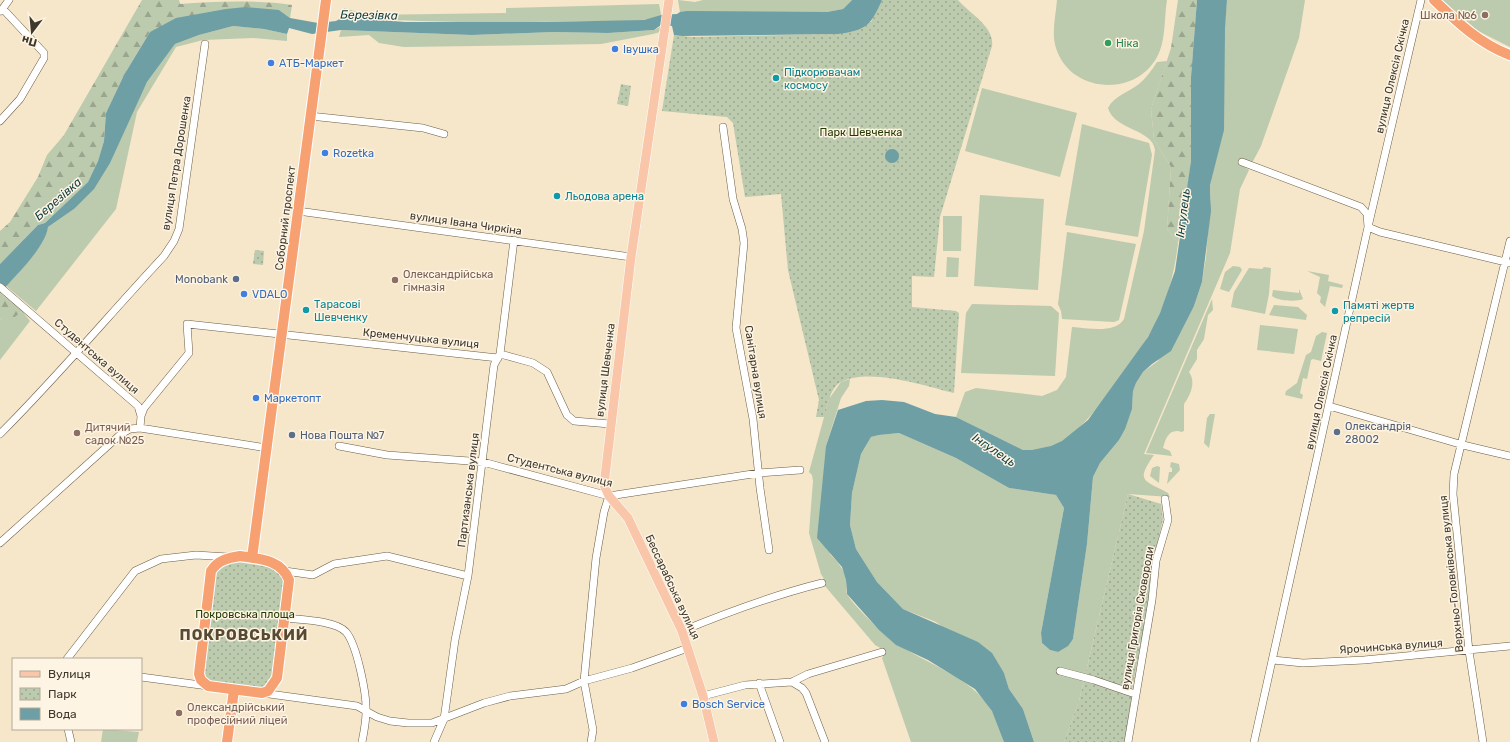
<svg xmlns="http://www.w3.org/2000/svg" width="1510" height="742" font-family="Rubik,sans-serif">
<defs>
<pattern id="forest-firs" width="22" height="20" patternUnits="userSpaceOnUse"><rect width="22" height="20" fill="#bccaae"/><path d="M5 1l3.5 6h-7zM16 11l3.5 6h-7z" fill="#9aa58e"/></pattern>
<pattern id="park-dots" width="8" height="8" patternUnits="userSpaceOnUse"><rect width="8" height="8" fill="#bccaae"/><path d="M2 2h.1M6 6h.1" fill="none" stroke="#9aa58e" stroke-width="1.8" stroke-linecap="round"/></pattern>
</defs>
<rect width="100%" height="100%" fill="#f6e6ca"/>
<path fill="#bccaae" d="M678,0l17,2 8,-2h149l-9,9 -16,3h-147z
M1057,0h110c-3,18 -1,41 -10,57 -22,41 -87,36 -101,-9 -5,-15 0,-33 1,-48z
M1227,0h78l-6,38 -38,108 -9,17 -13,-3 -1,3 11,7 -9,19 -10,64 -86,201 10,1c-19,27 -10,25 14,38l2,4 -42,-3 -49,207 -15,41h-30l-11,-33 -14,-20 -5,-16 -68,-51 -33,-13 -26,-27 -21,-33 -6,-24 2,-32 9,-39 10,-17 8,-2 20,-2 57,25 53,30 47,7 8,13 -23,125 1,10 8,7 8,2 15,-13 14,-95 6,-67 7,-14 19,-23 13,-31 1,-18 3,-8 7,-11 15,-11 36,-55 8,-24 4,-25 5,-58 -1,-14z
M1442,0h68v47l-32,-16z
M659,4l2,11c-19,9 -52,6 -72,6 -82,2 -164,2 -246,-4l1,-9 23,7 139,-2v-5z
M233,26l31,3 23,5v7l-34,-3 -50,2 -27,7 -39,65 -21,97 -80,102 -30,-25c13,-16 40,-40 42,-59l26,-18 59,-99 14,-28 28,-38 24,-9z
M660,27v5l-7,2 -52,10 -197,3 -25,-4 -10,-8 -30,2 2,-7 131,5 81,-3 55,1 46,-3z
M1167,61l-16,48 3,31 17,27 -4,62 11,14c-3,25 -8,47 -18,70 -14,34 -68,111 -99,129 -13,6 -24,9 -38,8l-67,-33 9,-25 11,-4 66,8 15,-6 9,-13 6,-50c16,1 43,7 52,-8l20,-88 11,-81c-2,-21 -41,-20 -47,-42 6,-12 21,-16 31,-24 7,-6 13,-14 18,-22z
M982,88l95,25 -17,64 -95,-26z
M1082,124l67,19 3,12 -14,82 -73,-12z
M980,195l64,4 -6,91 -64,-4z
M943,216h19l-1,35h-18z
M1067,232l69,12 -17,76 -5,2 -52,-3 -1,-8 -3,-7z
M947,257l12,1 -1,19h-12z
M1233,266l7,1 2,3 -13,22 -9,-3 5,-17z
M1264,267l7,1 -2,26 -4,20 -34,-7 3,-15 15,-24 13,1z
M1307,271l22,4 -1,6 15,4 -1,3 -12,-2 -5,21 -5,-5 1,-5 -4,-4 3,-16z
M1299,289l4,10c-6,3 -26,2 -31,-3l1,-6 26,3z
M1212,299l1,11 -5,5 -4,24 -7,11v9l-8,13c7,10 2,22 -5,32v27c-6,2 0,1 -6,0 -10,-1 -13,9 -15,17l7,3 2,5 -26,-3z
M972,304l79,2 8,7 -4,63 -94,-3 5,-60z
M1274,305l24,2 9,8 -1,5 -37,-5z
M22,311l8,10 -30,39v-40l2,-2h12z
M1260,325l38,4 -4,25 -37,-4z
M1322,332l5,1 -6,28 -8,-2 -2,1 -4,19 -4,-1 -3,15 3,2 -1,4 -17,-4 1,-4 11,-8 9,-28 5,-3 5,-16z
M850,379l-1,7 -8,12 -15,48 4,108c8,8 13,14 16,25 1,5 -1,11 1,15 4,8 26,30 33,36 42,40 111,43 124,112h-93l-29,-84 3,-6 -1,-2 -9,-5 -50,-59 1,-4 -5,-8 -12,-41 4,-52 -1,-6 -3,-3 20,-73 12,-17z
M1210,414h5l-6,34 -5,-5 3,-25z
M1171,462l8,2 1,6 -13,14 2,-12h3v-4l-2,-1z
M1157,466l3,1 -1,16 -9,-7 2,-8z
M103,729l36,3 -2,10h-36z"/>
<path fill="url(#forest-firs)" d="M142,0h37l1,4c35,-3 79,-4 112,1l-2,13 -11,-8 -129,22 -26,43 -18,38 -2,28 -6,20 -10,21 -43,41 -7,2 -38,39v-33l10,-9 28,-45 9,-22 17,-20z
M1178,0h19l-6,77v84l-5,43 -8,39 -11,-14 4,-62 -17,-27 -3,-31 20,-61z
M0,293l22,18 -8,7h-12l-2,2z"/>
<path fill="url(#park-dots)" d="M882,0h76c11,13 37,27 34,46l-52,171 -6,60 -22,-1v31l44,4 3,2 -5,80c-28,-7 -85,-26 -113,-11 -11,6 -14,24 -16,35h-9l3,-17 -31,-130 -7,-76 -36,3 -12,-74 -6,-6 -65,-6 12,-76 18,2 146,-3 33,-12z
M621,84l10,2 -3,20 -11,-2z
M255,250l9,1 -1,14 -10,-1z
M1128,494l33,10 2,15 -9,39 -4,37 -18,95 -47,-14z
M229,561l49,7 8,14 -12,95 -6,8 -8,5 -48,-6 -7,-7 -3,-7 11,-98z
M1084,680l48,16 -7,46h-61l15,-41z"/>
<path fill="#6e9fa4" d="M852,0h30c-11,25 -15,30 -44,34l-156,2 -8,-1 -2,-9 -11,-1 -7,5 -46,3 -55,-1 -81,3 -131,-5 -29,4 -23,-6 -2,6 -23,-5 -31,-3 -34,9 -24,9 -28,38 -37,81 -16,26 -20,20 -26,18c-2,20 -34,50 -48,66v-29l38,-39 7,-2 43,-41 10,-21 6,-20 2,-28 18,-38 26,-43 26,-14 50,-9 20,-2 33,3 11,8 28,5 18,-2 7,-4 62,5h140l99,-2 17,-5 16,-1 3,-2 7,-1 140,1 16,-3z
M1197,0h30l-2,28 -1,102 -14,55 1,26 -9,71 -8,24 -23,45 -19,13 -9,8 -7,11 -3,8 -1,18 -7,20 -6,11 -19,23 -7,14 -6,67 -14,95 -5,7 -10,6 -8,-2 -8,-7 -1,-10 23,-125 -8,-13 -47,-7 -53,-30 -57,-25 -20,2 -8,2 -10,17 -9,39 -2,32 6,24 21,33 26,27 75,33 14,11 12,20 5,16 14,20 11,33h-30l-12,-31 -17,-22 -47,-29 -32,-15 -17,-15 -32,-36 -1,-14 -4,-13 -25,-29 9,-92 12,-36 28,-9 16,-1 22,2 31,12 21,3 67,33h9l19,-4 11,-5 26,-21 60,-83 12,-24 15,-42 16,-110v-84z
M885 156a7 7 0 1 1 14 0a7 7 0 1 1-14 0Z"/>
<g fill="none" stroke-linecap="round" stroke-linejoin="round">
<g stroke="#6b5d45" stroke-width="8">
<path id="minor" d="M1,11l8,-11
M310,116l113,12 21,6
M0,121l20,-22 24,-41v-5l-41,-44
M723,127l10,72 9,30 2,14 -8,85 17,91 7,69 9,62
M1242,162l119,45 6,7 1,13 12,5 130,31
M298,211l333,46
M0,287l138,119 3,10 -1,12 127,20
M500,354l33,9 14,9 20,43 7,6 36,3
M1329,406l134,39 47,11
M141,416l3,-8 45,-55 -2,-29 311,34
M0,434c57,-57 109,-119 164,-178l10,-15 5,-12 26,-185
M339,446l48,9 96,7 126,34 150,-23 41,-3
M0,543l121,-109 9,-5 10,-1
M285,571l28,4 21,-11 53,-8 81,20
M284,618c16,2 51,2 62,14 11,13 21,63 20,80 0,10 -2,20 -4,30
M682,631c46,-19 92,-36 140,-48
M67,659l68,-88 26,-12 35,-4 32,2
M1273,660l30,3 61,-3 146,-14
M1060,671l34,9 41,14
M141,677l67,9
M792,682l10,6 4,5 19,49
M759,683l21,59
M262,693l95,13 20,11 13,4 18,2h24l52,-20 26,-7 56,-7 18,-8 48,-13 56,-20
M703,696l42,-11 47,-3 16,-8 74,-22
M68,729l3,13
M434,742l10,-23 2,-14 9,-65 13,-64 26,-211 6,-11 14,-114
M591,742l2,-12 -9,-49 12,-123 8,-46 5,-16
M1128,742l24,-142 4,-39 12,-41 -3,-21
M1254,742l114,-515 53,-227
M1483,742l-14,-91 -16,-157 1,-20 56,-233"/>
</g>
<g stroke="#fff" stroke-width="10">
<path id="major" d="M669,0l-38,257 -27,228 5,11 19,22 54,113 21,65 11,46"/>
</g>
<g stroke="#fff" stroke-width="12">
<path id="highway" d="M1434,0c23,22 46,44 76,55
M240,556c19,3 41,3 49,24l-12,98 -9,13 -6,2 -54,-7 -7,-6 -2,-6 12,-103c7,-11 17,-13 29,-15z
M252,558l74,-558
M227,742l7,-52"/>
</g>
<use href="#minor" stroke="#fff" stroke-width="7"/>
<use href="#major" stroke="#fac6aa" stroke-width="9"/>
<use href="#highway" stroke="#f7a071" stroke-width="10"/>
</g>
<g fill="#8d6e63" stroke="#fef4e3" stroke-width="1.5">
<circle cx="1485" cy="15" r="4"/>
<circle cx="395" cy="280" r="4"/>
<circle cx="77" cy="433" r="4"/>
<circle cx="179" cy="713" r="4"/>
</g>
<circle fill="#2e9e5b" stroke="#fef4e3" stroke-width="1.5" cx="1108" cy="43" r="4"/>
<g fill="#3f7fe0" stroke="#fef4e3" stroke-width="1.5">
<circle cx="615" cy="49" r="4"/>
<circle cx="271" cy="63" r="4"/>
<circle cx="325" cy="153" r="4"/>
<circle cx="244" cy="294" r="4"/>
<circle cx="256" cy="398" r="4"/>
<circle cx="684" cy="704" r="4"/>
</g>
<g fill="#0f9aa8" stroke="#fef4e3" stroke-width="1.5">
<circle cx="776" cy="78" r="4"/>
<circle cx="557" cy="196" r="4"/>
<circle cx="306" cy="310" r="4"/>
<circle cx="1335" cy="311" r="4"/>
</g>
<g fill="#5c6f8a" stroke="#fef4e3" stroke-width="1.5">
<circle cx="236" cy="279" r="4"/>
<circle cx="1337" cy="432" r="4"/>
<circle cx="292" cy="435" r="4"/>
</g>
<g text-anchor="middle" stroke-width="3" stroke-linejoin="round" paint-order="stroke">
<g font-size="11" fill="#785e54" stroke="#fef4e3" text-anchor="start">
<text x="1477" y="19" text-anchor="end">Школа №6</text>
<text x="403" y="278">Олександрійська<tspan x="403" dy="13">гімназія</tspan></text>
<text x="85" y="431">Дитячий<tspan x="85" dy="13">садок №25</tspan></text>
<text x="187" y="711">Олександрійський<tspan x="187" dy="13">професійний ліцей</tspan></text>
</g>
<g font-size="11" fill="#27864d" stroke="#fef4e3" text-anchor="start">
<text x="1116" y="47">Ніка</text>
</g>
<g font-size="11" fill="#366cbe" stroke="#fef4e3" text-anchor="start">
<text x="623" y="53">Івушка</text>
<text x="279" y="67">АТБ-Маркет</text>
<text x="333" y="157">Rozetka</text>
<text x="252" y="298">VDALO</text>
<text x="264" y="402">Маркетопт</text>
<text x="692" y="708">Bosch Service</text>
</g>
<g font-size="11" fill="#0d838f" stroke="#fef4e3" text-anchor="start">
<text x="784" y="76">Підкорювачам<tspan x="784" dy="13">космосу</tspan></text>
<text x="565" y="200">Льодова арена</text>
<text x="314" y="308">Тарасові<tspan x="314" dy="13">Шевченку</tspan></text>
<text x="1343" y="309">Памяті жертв<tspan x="1343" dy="13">репресій</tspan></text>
</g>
<g font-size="11" fill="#3e382d" stroke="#fef4e3">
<text transform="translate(1392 76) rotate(-77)" y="4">вулиця Олексія Скічка</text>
<text transform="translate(176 163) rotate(-81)" y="4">вулиця Петра Дорошенка</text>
<text transform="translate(285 218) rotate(-83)" y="4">Соборний проспект</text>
<text transform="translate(466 223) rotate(8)" y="4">вулиця Івана Чиркіна</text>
<text transform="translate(421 338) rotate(6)" y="4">Кременчуцька вулиця</text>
<text transform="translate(97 356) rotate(41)" y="4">Студентська вулиця</text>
<text transform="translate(605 370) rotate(-83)" y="4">вулиця Шевченка</text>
<text transform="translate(756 372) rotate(81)" y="4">Санітарна вулиця</text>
<text transform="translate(1321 392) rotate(-78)" y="4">вулиця Олексія Скічка</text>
<text transform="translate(560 470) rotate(14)" y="4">Студентська вулиця</text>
<text transform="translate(468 490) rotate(-83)" y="4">Партизанська вулиця</text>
<text transform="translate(1451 574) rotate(-96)" y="4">Верхньо-Головківська вулиця</text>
<text transform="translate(673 587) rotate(65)" y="4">Бессарабська вулиця</text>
<text transform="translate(1137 618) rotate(-80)" y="4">вулиця Григорія Сковороди</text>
<text transform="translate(1391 646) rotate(-4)" y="4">Ярочинська вулиця</text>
</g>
<g font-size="11" fill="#243a02" stroke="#fef4e3">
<text x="861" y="136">Парк Шевченка</text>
<text x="245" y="618">Покровська площа</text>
</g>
<g font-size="11" fill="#4e5e75" stroke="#fef4e3" text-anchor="start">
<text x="228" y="283" text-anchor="end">Monobank</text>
<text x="1345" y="430">Олександрія<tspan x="1345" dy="13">28002</tspan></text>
<text x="300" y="439">Нова Пошта №7</text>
</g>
<g font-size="12" font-style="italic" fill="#0d3d41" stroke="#fef4e3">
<text transform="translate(369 15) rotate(1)" y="4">Березівка</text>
<text transform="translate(58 199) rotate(-41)" y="4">Березівка</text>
<text transform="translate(1183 213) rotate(-83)" y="4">Інгулець</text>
<text transform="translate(994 450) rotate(34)" y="4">Інгулець</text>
</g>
<g font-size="15" font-weight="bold" letter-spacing="1" fill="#574932" stroke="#fef4e3">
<text x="244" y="640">ПОКРОВСЬКИЙ</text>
</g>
</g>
<rect x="12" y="658" width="130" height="72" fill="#fef4e3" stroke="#b1a99a"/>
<rect x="20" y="671" width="20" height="6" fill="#fac6aa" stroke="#b1a99a"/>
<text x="48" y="678" font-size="12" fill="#3e382d">Вулиця</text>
<rect x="20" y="688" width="20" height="12" fill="url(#park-dots)" stroke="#b1a99a"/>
<text x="48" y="698" font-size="12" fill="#3e382d">Парк</text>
<rect x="20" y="708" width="20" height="12" fill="#6e9fa4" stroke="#b1a99a"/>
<text x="48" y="718" font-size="12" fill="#3e382d">Вода</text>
<g transform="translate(32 32) rotate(196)" stroke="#fef4e3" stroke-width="3" paint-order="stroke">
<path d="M0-3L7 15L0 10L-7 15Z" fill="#3e382d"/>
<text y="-6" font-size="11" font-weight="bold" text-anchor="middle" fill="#3e382d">Пн</text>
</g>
</svg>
